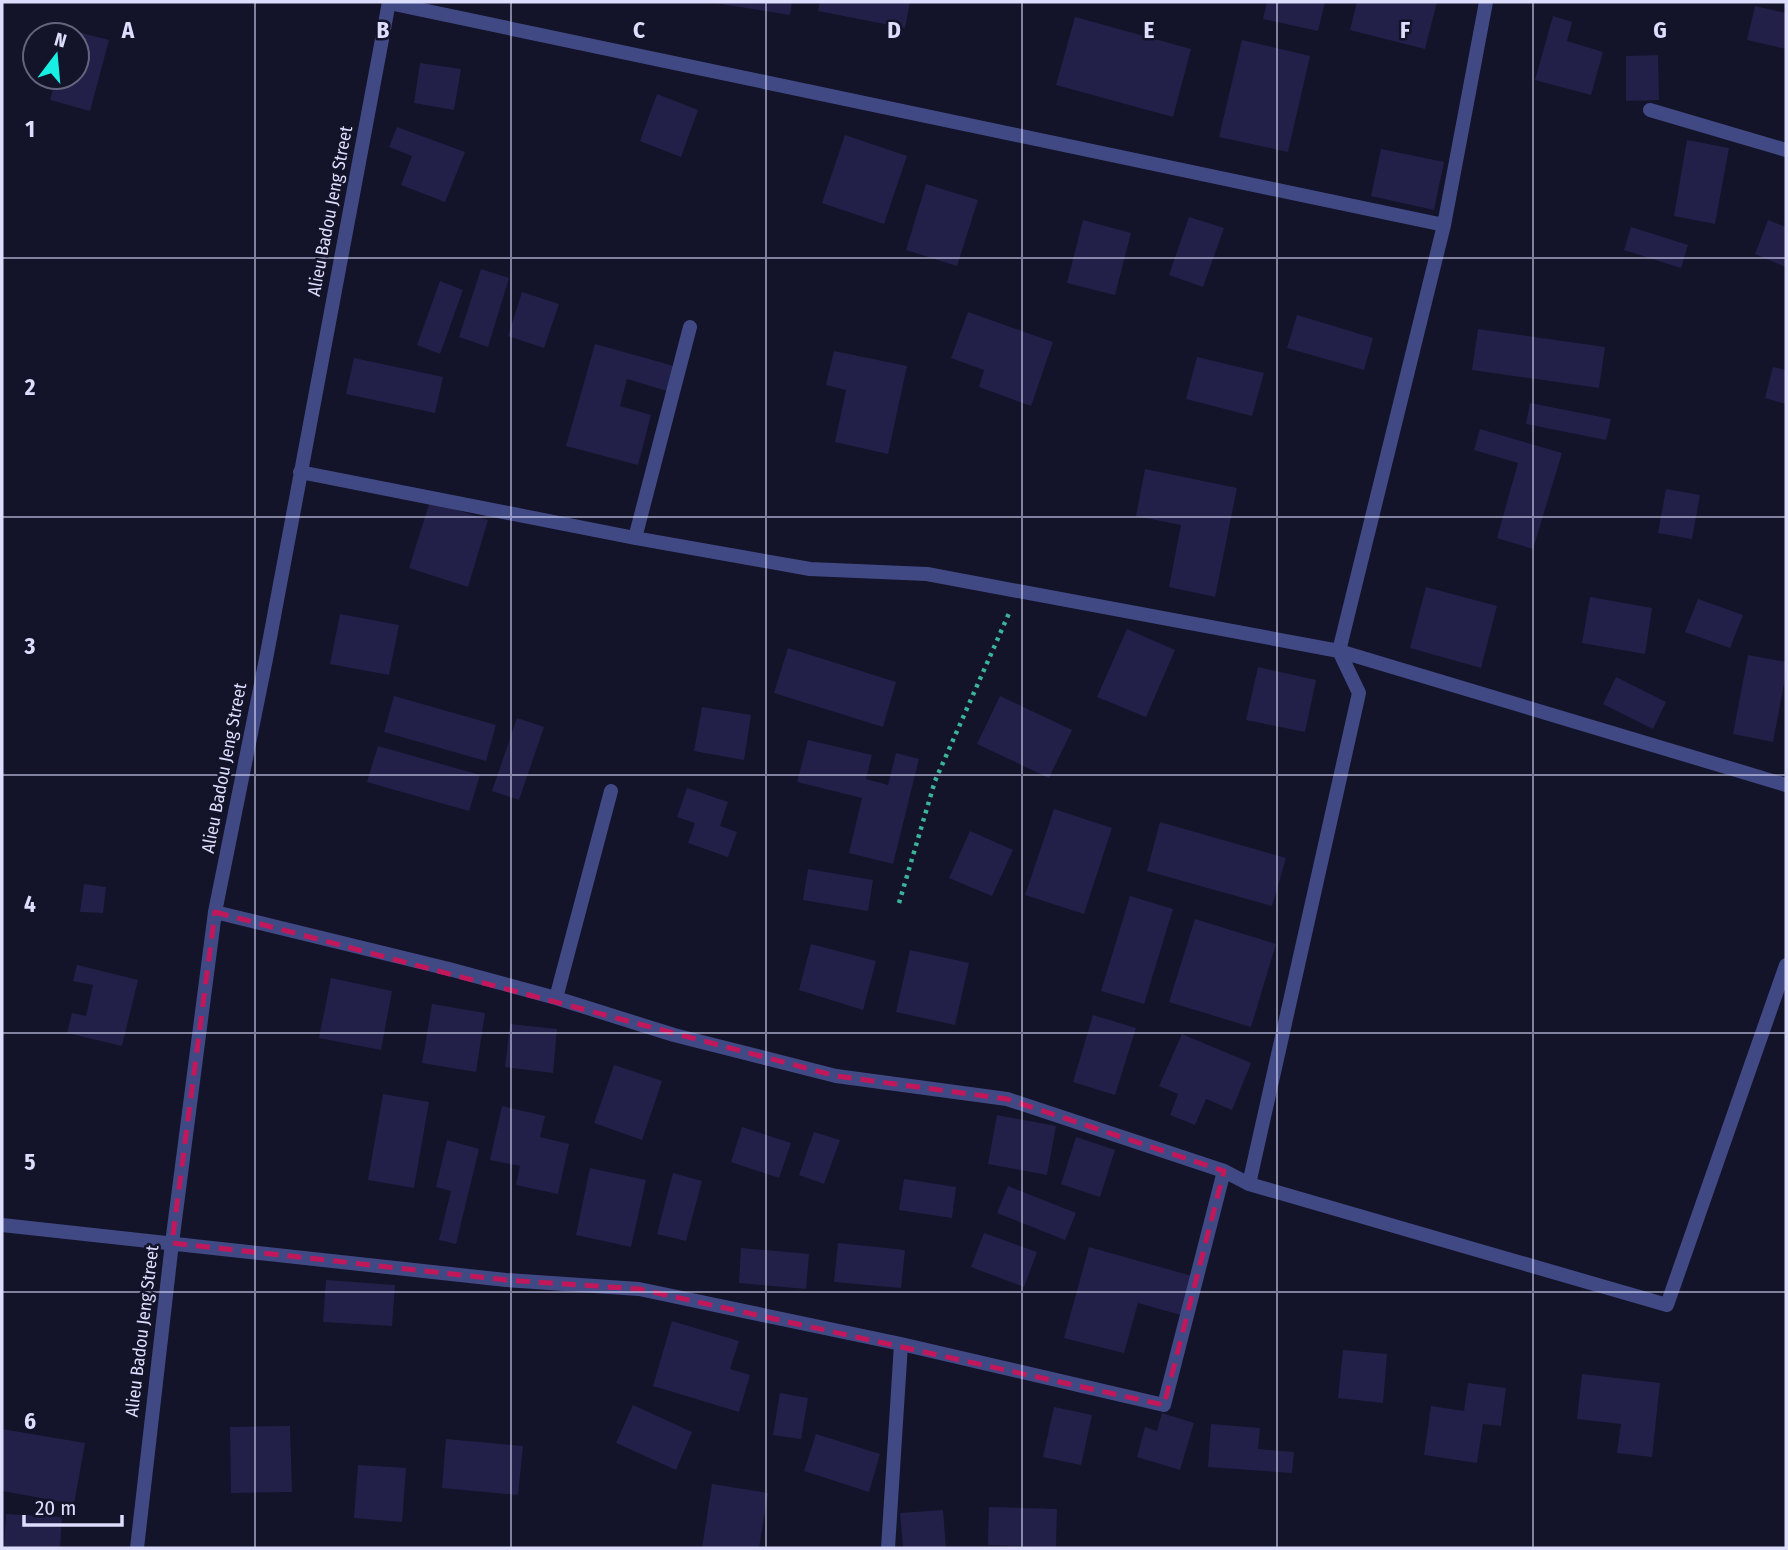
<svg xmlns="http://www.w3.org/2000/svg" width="1788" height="1550" font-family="'Fira Sans Condensed',sans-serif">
<rect width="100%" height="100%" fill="#131329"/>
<path fill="#222049" d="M715,2h77l-2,13 -75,-12z
M820,2h90l-5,26 -87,-17z
M1267,2h58l-7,29 -55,-12z
M1357,2h80l-12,47 -75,-19z
M1755,6l31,7v36l-39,-9z
M1553,16l19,6 -5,19 36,11 -12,43 -56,-15z
M1075,17l116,32 -18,68 -117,-32z
M69,30l40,10 -19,71 -40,-11 6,-23h21v-42h-10z
M1242,40l68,16 -22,96 -69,-15z
M1658,55l1,45 -33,1v-45z
M420,63l41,6 -7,41 -40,-7z
M657,94l41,16 -17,47 -41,-16z
M397,127l68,25 -20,50 -44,-17 11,-29 -23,-9z
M845,135l62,21 -23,68 -62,-21z
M1687,140l42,8 -14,76 -41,-8z
M1381,149l63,13 -10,48 -63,-14z
M926,184l52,16 -21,66 -51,-16z
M1189,217l35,11 -21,59 -34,-12z
M1083,220l48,13 -16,62 -48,-12z
M1768,220l18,7v40l-31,-13z
M1631,227l57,18 -7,23 -57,-18z
M481,269l28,9 -21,69 -29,-10z
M440,281l23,9 -23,64 -23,-9z
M522,292l37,12 -15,44 -36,-12z
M968,312l85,30 -22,64 -52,-19 5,-17 -33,-12z
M1297,315l76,23 -9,32 -77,-22z
M1478,329l127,18 -6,41 -127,-18z
M595,344l79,22 -7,25 -40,-12 -7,27 31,9 -13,50 -72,-19z
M834,351l73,15 -19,88 -53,-12 11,-52 -20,-5z
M1197,357l67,16 -12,43 -66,-17z
M354,358l89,19 -8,36 -89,-19z
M1773,367l13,3v34l-21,-6z
M1530,403l81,16 -5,21 -80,-16z
M1480,429l82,24 -29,96 -36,-11 21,-75 -44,-13z
M1145,469l92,19 -22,109 -46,-10 12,-62 -45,-9z
M1666,489l34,6 -8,44 -34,-6z
M430,501l58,19 -20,67 -59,-19z
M1426,587l71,19 -16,62 -71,-20z
M1590,597l62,11 -7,46 -63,-11z
M1698,599l45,16 -13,33 -45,-16z
M340,614l59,11 -10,50 -59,-11z
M1127,629l48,21 -29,67 -49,-20z
M788,648l108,34 -13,45 -109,-34z
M1748,655l38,7v11l-13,69 -40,-8z
M1258,667l58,13 -11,52 -59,-12z
M1616,677l50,25 -13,27 -50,-25z
M394,696l102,29 -10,36 -102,-29z
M1000,696l72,34 -23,48 -72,-34z
M702,707l49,8 -7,45 -50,-9z
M517,718l27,9 -25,73 -27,-9z
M808,740l64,15 -6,24 22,6 8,-32 23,6 -26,105 -44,-11 13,-55 -65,-16z
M378,746l102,29 -11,36 -102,-29z
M687,788l41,14 -8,24 17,6 -9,25 -40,-14 7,-20 -18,-6z
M1054,809l58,19 -28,86 -59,-19z
M1160,822l126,36 -14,48 -125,-35z
M970,831l43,19 -21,46 -43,-18z
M808,869l65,11 -5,31 -65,-11z
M84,884l22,3 -3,26 -23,-1z
M1130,896l43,13 -29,95 -43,-13z
M1195,919l81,25 -25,83 -82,-25z
M811,944l65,17 -13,49 -64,-20z
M910,950l59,13 -14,62 -59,-13z
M77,965l61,15 -16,66 -55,-13 5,-20 14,3 7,-31 -20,-4z
M331,978l61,13 -11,59 -62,-12z
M432,1004l53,9 -9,59 -54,-9z
M1093,1015l43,13 -21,67 -42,-13z
M510,1024l47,5 -4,44 -48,-6z
M1182,1034l69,29 -19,47 -26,-11 -11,26 -25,-10 8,-21 -19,-8z
M614,1065l48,16 -20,59 -48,-17z
M383,1094l46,8 -15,86 -46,-8z
M502,1106l43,10 -5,21 29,7 -11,50 -42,-9 4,-19 -30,-6z
M997,1115l59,11 -9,49 -59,-11z
M742,1127l49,16 -12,35 -48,-16z
M814,1132l26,8 -16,44 -25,-9z
M1076,1137l39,13 -15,47 -39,-13z
M447,1140l32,9 -23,95 -17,-4 12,-49 -15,-4z
M590,1168l56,12 -15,67 -55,-12z
M673,1173l29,8 -16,60 -29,-7z
M904,1179l52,8 -4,31 -53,-8z
M1008,1186l68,27 -11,27 -68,-27z
M984,1233l53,19 -13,35 -53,-20z
M838,1243l67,7 -4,38 -67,-6z
M1089,1247l103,29 -11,39 -43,-12 -14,50 -60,-15z
M741,1248l68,6 -3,35 -67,-6z
M326,1280l69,5 -3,41 -69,-4z
M672,1321l67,20 -9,28 20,6 -11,37 -86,-26z
M1343,1350l44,4 -4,49 -45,-5z
M1582,1374l78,9 -8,74 -35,-4 4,-29 -44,-5z
M1468,1383l38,5 -5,38 -18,-2 -6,39 -53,-8 7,-49 33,5z
M780,1393l28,5 -7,41 -28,-4z
M633,1405l59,27 -16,38 -60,-27z
M1054,1407l38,8 -11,50 -38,-8z
M1162,1413l32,10 -14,47 -43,-13 8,-30 12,4z
M1211,1424l49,4 -2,21 36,3 -2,21 -84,-6z
M290,1426l2,66 -61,1 -1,-66z
M2,1429l83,14 -11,61 -72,-13z
M816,1434l64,20 -11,38 -65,-21z
M446,1439l77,7 -5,49 -76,-7z
M358,1465l48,3 -4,54 -48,-4z
M712,1484l56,9 -9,55h-57z
M989,1507l68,2 -1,38 -68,-2z
M943,1510l3,38h-43l-3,-35z
M6,1514l56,3 -2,31h-56z"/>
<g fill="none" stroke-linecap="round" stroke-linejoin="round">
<path stroke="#3ab49a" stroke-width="4.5" stroke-dasharray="3.5 5" stroke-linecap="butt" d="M899,903l36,-122 75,-170"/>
<path stroke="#414985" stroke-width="14" d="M389,3l1055,222
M1650,110l136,40
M300,472l335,66 175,31 117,5 412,77 447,134
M635,538l55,-211
M215,912l234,57 107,29 118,37 162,41 171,23 217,72 25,13 110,-491 -20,-42 105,-426 42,-223
M556,998l55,-207
M1249,1184l418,121 119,-340
M2,1225l504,55 133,9 262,55 263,61 60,-234
M137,1548l35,-305 43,-331 51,-253 123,-657
M888,1548l13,-204"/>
</g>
<path fill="none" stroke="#c2185b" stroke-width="5" stroke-dasharray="14 9" stroke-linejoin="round" d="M215,912l621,164 171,23 217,72 -60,234 -525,-116 -133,-9 -334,-37z"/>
<path fill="none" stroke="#dddefd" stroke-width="2" stroke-opacity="0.55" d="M255,2v1546M511,2v1546M766,2v1546M1022,2v1546M1277,2v1546M1533,2v1546M2,258h1784M2,517h1784M2,775h1784M2,1033h1784M2,1292h1784"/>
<g text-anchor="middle" stroke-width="5" stroke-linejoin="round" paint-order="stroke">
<g font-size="18" fill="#dddefd" stroke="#131329">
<text transform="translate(330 211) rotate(-79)" y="6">Alieu Badou Jeng Street</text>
<text transform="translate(224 768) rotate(-79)" y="6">Alieu Badou Jeng Street</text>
<text transform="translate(142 1331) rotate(-83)" y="6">Alieu Badou Jeng Street</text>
</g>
</g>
<g font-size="23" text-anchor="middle" font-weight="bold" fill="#dddefd" stroke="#131329" stroke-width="5" stroke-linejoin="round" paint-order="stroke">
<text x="128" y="38">A</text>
<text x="383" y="38">B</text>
<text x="639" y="38">C</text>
<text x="894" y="38">D</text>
<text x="1149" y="38">E</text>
<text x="1405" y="38">F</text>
<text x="1660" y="38">G</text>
<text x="30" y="137">1</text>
<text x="30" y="395">2</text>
<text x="30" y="654">3</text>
<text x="30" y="912">4</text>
<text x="30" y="1170">5</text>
<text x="30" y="1429">6</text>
</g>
<rect width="1788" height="1550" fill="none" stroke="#dddefd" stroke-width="7"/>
<g transform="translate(56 56) rotate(16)"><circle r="33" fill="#131329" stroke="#64647e" stroke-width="2"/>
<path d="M0-5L12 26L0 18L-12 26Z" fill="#17efe4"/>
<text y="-10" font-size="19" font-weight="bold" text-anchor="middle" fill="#dddefd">N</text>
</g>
<path d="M24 1515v10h98v-10" fill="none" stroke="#dddefd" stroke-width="3.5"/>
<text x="35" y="1515" font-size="21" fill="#dddefd" stroke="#131329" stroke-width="5" paint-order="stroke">20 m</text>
</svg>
